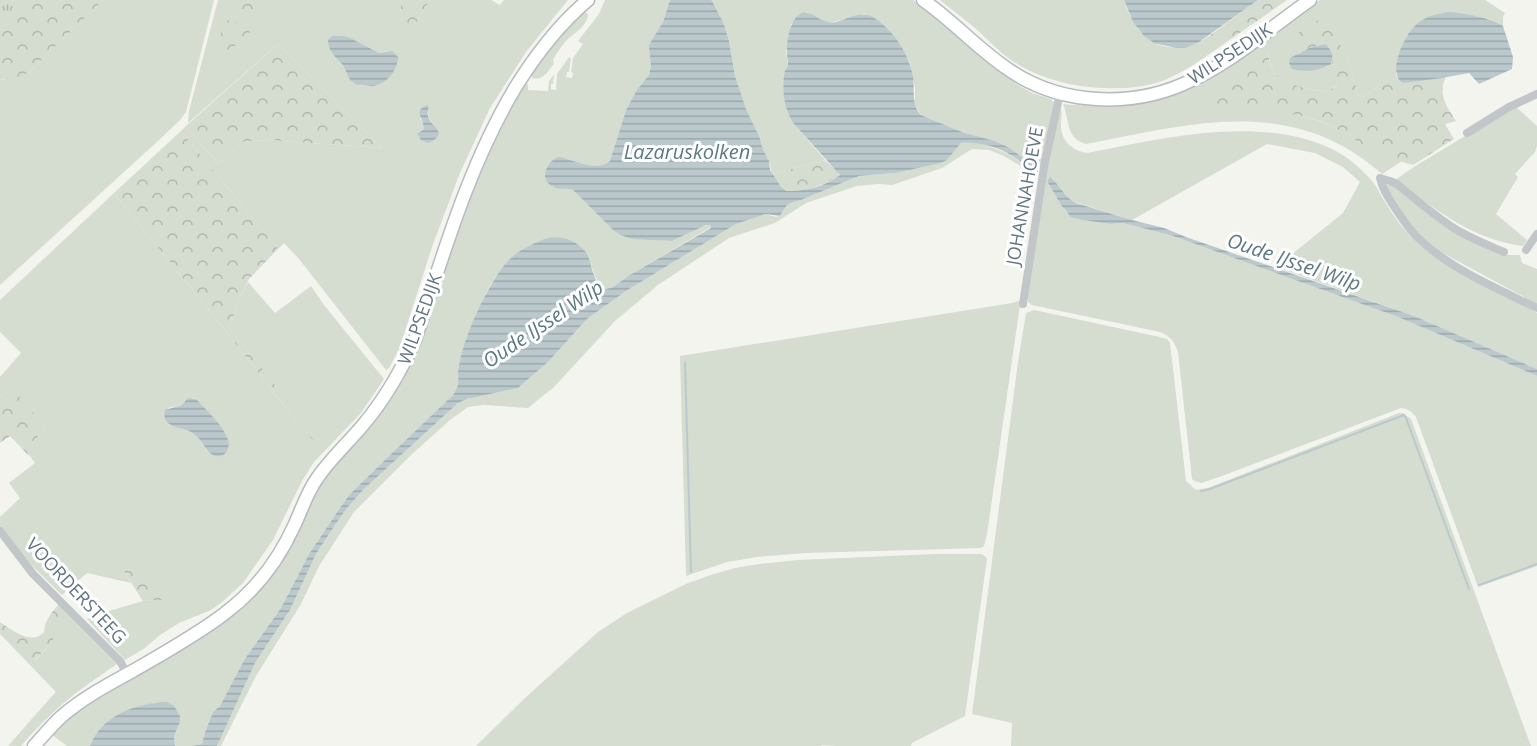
<svg xmlns="http://www.w3.org/2000/svg" width="1537" height="746" font-family="'Open Sans',sans-serif">
<defs>
<pattern id="forest-crowns" width="20" height="18" patternUnits="userSpaceOnUse" patternTransform="scale(1.5)"><rect width="20" height="18" fill="#d5dcd0"/><path d="M2 6a3 3 0 1 1 6 0M12 15a3 3 0 1 1 6 0" fill="none" stroke="#b0b7ae"/></pattern>
<pattern id="park-tufts" width="24" height="20" patternUnits="userSpaceOnUse" patternTransform="scale(1.5)"><rect width="24" height="20" fill="#d5dcd0"/><path d="M3 7l-1-3M5 7V3M7 7l1-3M15 17l-1-3M17 17v-4M19 17l1-3" fill="none" stroke="#b0b7ae"/></pattern>
<pattern id="water-rules" width="6" height="5" patternUnits="userSpaceOnUse" patternTransform="scale(1.5)"><rect width="6" height="5" fill="#bbc9cd"/><path d="M0 2.5h6" fill="none" stroke="#9ba8ac"/></pattern>
</defs>
<rect width="100%" height="100%" fill="#f4f4ef"/>
<path fill="#d5dcd0" fill-rule="evenodd" d="M103,0h111l-28,112 -6,8 -22,21 -158,144v-206l4,1 25,-8z
M218,0h184l-2,12 12,17 18,-29h61l9,5 4,-5h64l-42,52 -36,56 -30,65 -27,71 -34,106 -10,18 -3,2 -87,-111 -15,-16 -6,6 -97,-118 5,-5 32,38 23,-22 26,-2 115,8 -104,-104 -90,79 1,-12zM388,51l-21,35 -20,-11 -3,-9 32,-14 3,1zM428,105l1,2c-5,14 7,14 9,27 -6,10 -13,11 -20,2l1,-4 5,-3v-4l-4,-7z
M605,0h65l-7,22 -13,23 1,21 -2,9 -8,10 -15,25 -16,51c-12,10 -30,3 -43,-2l-22,13 3,11c7,7 16,4 25,7l41,41c12,9 22,8 37,8 10,1 18,4 28,-1 10,-4 21,-13 31,-13l1,2 -83,49 -15,11 -10,3c-7,-10 -11,-21 -14,-33l-32,-20c-34,5 -58,29 -72,58 -2,5 -3,9 -5,13 -8,19 -17,37 -21,56 -3,14 3,17 -6,31l-63,60 -40,39 -8,11 -33,49 -28,54 -37,52 -24,46 -7,6 -9,23 -2,9 -10,2h-17l-1,-10 6,-14 -24,-19c-27,5 -56,14 -66,43h-23l-16,-12 26,-24 168,-107 68,-110 21,-29 37,-39 19,-25 17,-31 67,-190 46,-93 8,-2v6l20,1 1,-10 5,-7 -1,10h-2v5l5,1 1,-16 12,-17 2,2 -2,13h-2l-1,5 6,1 1,-5 -2,-1 2,-14 10,-14 -5,-3 21,-27z
M711,0h202l16,11 89,74 14,8 19,6 3,4 -13,65 -9,-5 -4,-5 -6,-1 -14,-10 -13,-6 -33,-9 -41,-17 -6,-10v-17l-5,-26 -10,-18 -11,-12 -14,-14 -11,-4 -31,8h-7l-19,-10 -16,12 -5,27 2,14 -2,6 -3,15 2,15 9,23 31,36 -53,14 -3,-13 -7,-14 -2,-9 -14,-29 -5,-12 -6,-21 -6,-35 -5,-17z
M940,0h184c7,22 19,43 44,47 17,2 27,-2 41,-11l22,3c-20,14 -40,29 -62,39 -19,9 -42,11 -63,10 -37,-1 -74,-11 -103,-34 -13,-11 -24,-24 -38,-34 -8,-7 -17,-13 -25,-20z
M1320,0h165l20,13 -2,4v9c-12,-11 -34,-9 -49,-13l-58,59v2l-33,23 -5,-3 -9,-34 -25,-43 -34,22 11,13 -4,2 3,17 27,-4 5,-5 5,23c-4,2 -8,6 -12,6 -14,1 -39,-7 -49,-17 -6,-6 -6,-14 -8,-21l-69,53c39,3 82,2 120,15 29,10 52,34 83,40l-20,13c-90,-80 -191,-50 -296,-30 -21,-6 -16,-24 -23,-40l10,1 13,-3 62,-2 139,-77z
M582,10l6,4c0,11 -13,19 -20,25 -6,5 -10,14 -15,20l1,5c-7,8 -11,17 -22,14l-2,-8z
M1515,106l22,20v20l-2,6 -20,22 3,3 -22,37 31,26 -4,6c-52,-7 -86,-36 -128,-66l22,-15z
M1060,108c3,6 1,8 1,14 -1,18 10,28 26,31 75,-15 175,-39 247,-3 14,7 29,20 39,32 5,7 9,16 14,23 9,15 19,28 32,39 13,12 29,21 45,30 24,14 49,26 73,39v56l-123,-53 -138,-49 67,-54 17,-31 -17,-15 -28,-14 -48,-9 -135,76 -60,-19 -8,-7 -12,-17h-2l-3,4 10,17 9,14 17,8 27,4 13,-1 50,13 225,81 139,59v190l-59,21 -62,-170c-5,-6 -8,-8 -15,-9l-179,68 -21,7 -7,-2 -2,-2 -14,-127c-4,-11 -7,-15 -18,-20l-128,-27 -4,-3v-7l18,-127z
M974,142c16,4 33,10 47,20 6,4 10,7 17,10l-3,3 -31,-19 -15,-6 -17,-1 -30,19 -50,17 -14,-1 -21,2 -51,17 -31,20 -46,15 -71,47 -43,36 -61,66 -26,21 -44,-3 -16,2 -18,13 -39,35 -57,57 -35,54 -18,38 -45,72 -35,70h-4l38,-83 35,-53 26,-56 19,-29 12,-17 17,-19 94,-86 9,-4 51,-11 31,-27 38,-42 39,-28 110,-67 30,-10 10,3 5,-2 6,-10 4,-2 10,-3 58,-24 37,-3 45,-10 6,-3 14,-17z
M1389,183l88,59 31,13h12l2,8 15,6v35l-98,-53 -26,-21 -27,-44z
M114,193l111,137 75,96 22,18 -94,-117 3,-3 8,-25 9,-17 27,31 36,-27 13,19 60,74 -23,34 -47,49 -12,19 -29,59 -30,43 -22,20 -10,7 -32,13 -19,12 -15,13 -20,12 -38,-41 5,-3 51,-15 18,-1 -40,-33 10,16 -44,-10 -25,22 -44,-43 -18,-25v-10l20,-19 -11,-15 26,-20c-4,-6 -8,-8 -6,-16l16,-19 -37,-38 -8,7v-20l21,-24 -21,-21v-32zM193,398l3,1 13,14 -2,38 -10,-16 -5,-3 -23,-8 -1,-16 14,-3z
M1021,298l-34,236 -3,12 -3,2 -175,5 -49,4 -30,5 -41,14 -6,-220 332,-53 7,-2z
M1034,310l121,26 12,3 3,4 16,138 10,9 12,-2 191,-75h4l8,6 120,327h-520l1,-23 -40,-9 46,-352 8,-49z
M935,554h46l4,2 2,3 -22,157 -53,27 -1,3h-76l-13,-1 -1,1h-345l49,-48 73,-66 29,-19 61,-30 26,-9 21,-6 24,-4 39,-4z
M71,616l43,43 3,5c-8,5 -15,11 -23,16 -28,19 -51,40 -73,66h-13l52,-59 -25,-26 18,-20 -1,-9z"/>
<path fill="url(#forest-crowns)" d="M0,0h103l-74,72 -16,9 -13,-2z
M233,0h31l2,12 -1,6 -36,-14z
M402,0h28l-18,29 -10,-2 -2,-15z
M1258,0h29l-56,39 -22,-3z
M1324,16l25,44 9,34 5,3 33,-23 1,4 49,-1c-9,17 1,30 10,44l-11,3 9,15 -41,26c-14,-4 -27,-7 -39,-14 -19,-10 -36,-24 -57,-31 -37,-12 -79,-9 -118,-11v-3l69,-54c1,8 2,16 8,22 9,9 41,21 53,16 3,-1 5,-3 8,-5 -2,-7 -4,-15 -5,-22 0,-9 1,-11 -6,-19l-15,3 -10,5 -12,-13z
M229,20c10,2 23,7 22,19 -11,8 -19,3 -26,18l-3,1c-4,-10 -2,-24 1,-35z
M278,44l104,104 -115,-8 -26,2 -23,22 -32,-38z
M181,131l97,118 -29,30 -10,20 -8,25 -3,3 95,117 -4,3 -19,-21 -75,-96 -111,-137z
M825,160l13,12 1,4c-10,6 -45,22 -56,14 -5,-3 -8,-12 -11,-16z
M8,390h6l31,38 -16,19v9l-19,-20 -10,7v-46z
M130,560l39,37 -8,3 -18,1 -22,-34z
M59,604l12,12 -18,16v9l-18,19 25,27 -4,5 -56,-58v-12c12,8 32,24 44,10 1,-12 7,-19 15,-28z"/>
<path fill="url(#park-tufts)" d="M0,0h30l-30,25z"/>
<path fill="url(#water-rules)" d="M670,0h41l1,1 12,23 5,17 6,35 11,33 14,29 2,9 7,14 1,9 11,17 5,4c18,1 40,-5 54,-16l-46,-51c-10,-15 -13,-35 -9,-53 2,-4 3,-4 3,-8 0,-3 -1,-6 -1,-9 -1,-11 3,-37 15,-41 11,-3 19,12 34,9 14,-4 27,-13 40,-3 18,13 33,34 37,57 2,13 -2,29 8,39l41,17 33,9 13,6 14,10 6,1 4,5 6,4v5c-7,-3 -11,-5 -17,-10 -16,-13 -39,-21 -60,-19l-14,17 -6,3 -45,10 -37,3 -58,24 -10,3 -4,2 -7,11 -14,-2 -30,10 -110,67 -39,28 -38,42 -31,27 -51,11 -9,4 -94,86 -17,19 -12,17 -19,29 -26,56 -35,53 -38,83h-25l10,-2 2,-9 9,-23 7,-6 24,-46 37,-52 28,-54 33,-49 8,-11 40,-39 63,-60c9,-14 3,-17 6,-30 5,-29 31,-87 51,-106 9,-9 21,-14 32,-19 14,-6 31,-2 42,10 7,7 6,16 10,25 2,5 5,11 9,15l10,-3 15,-11 83,-48 -1,-3h-4l-34,16 -40,-2 -12,-4 -6,-4 -41,-41c-6,-2 -13,0 -19,-3 -16,-6 -8,-25 4,-30 16,2 37,16 52,4l16,-51 11,-20 12,-15 2,-9 -2,-21 14,-23z
M1124,0h134l-59,42 -14,6h-9l-22,-5 -10,-7 -11,-14z
M1449,12c12,1 45,6 54,14l10,31 -1,12 -33,15 -10,-11 -27,5 -39,5c-17,-9 2,-50 14,-59 9,-8 20,-10 32,-12z
M332,36h11l7,2 29,15 13,-2 6,6c0,12 -10,25 -21,28 -6,2 -9,0 -14,0 -8,-1 -3,2 -9,-2 -8,-5 -7,-13 -12,-19 -7,-7 -14,-14 -14,-24z
M1326,44c6,7 8,11 5,20 -10,7 -27,8 -39,5l-3,-6 1,-5 21,-11z
M428,105l1,2c-1,3 -2,5 -1,9 2,10 23,17 0,27l-7,-3 -4,-6 7,-5c0,-10 -12,-19 4,-24z
M1050,177h1c9,9 14,21 25,26l56,17 32,8 22,9 228,79 123,53v7l-139,-59 -225,-81 -50,-13 -13,1 -27,-4 -12,-3 -10,-12 -14,-24z
M188,398l8,1c10,11 28,27 32,41 3,10 -5,20 -15,15 -9,-5 -11,-16 -19,-21 -7,-6 -19,-5 -26,-11 -4,-4 -4,-8 -3,-13l17,-5z
M167,702l7,4 6,10v6l-6,14 1,10h-85c11,-31 47,-43 77,-44z"/>
<g fill="none" stroke-linecap="round" stroke-linejoin="round">
<path stroke="#bbc9cd" stroke-width="2" d="M685,363l6,209
M1201,491l9,-2 194,-74 2,3 63,171
M1479,585l58,-21"/>
<g stroke="#b5bbbf" stroke-width="15">
<path id="secondary" d="M923,0c29,20 53,47 82,67 53,39 129,42 187,13 43,-20 79,-53 118,-80
M34,746c9,-10 18,-21 28,-30 21,-18 45,-31 69,-44 31,-18 64,-36 93,-58 31,-23 54,-53 70,-88 8,-17 13,-34 24,-49 13,-19 30,-34 45,-52 22,-26 38,-54 52,-85 29,-87 53,-173 100,-252 20,-32 43,-63 73,-88"/>
</g>
<path stroke="#c1c6c8" stroke-width="8" d="M1467,133l42,-26 28,-13
M1526,250l11,-16
M1504,252c-16,-7 -32,-13 -47,-22 -21,-13 -41,-30 -60,-46l-7,-3 -10,-3c3,13 10,22 17,33 6,9 12,18 20,26 33,32 79,51 120,71
M1023,304l21,-137 16,-74
M0,531l33,43 87,87 7,13"/>
<use href="#secondary" stroke="#fff" stroke-width="12"/>
</g>
<g text-anchor="middle" stroke-width="6" stroke-linejoin="round" paint-order="stroke">
<g font-size="18" fill="#607683" stroke="#fff">
<text transform="translate(1230 54) rotate(-33)" y="6">WILPSEDIJK</text>
<text transform="translate(1025 196) rotate(-80)" y="6">JOHANNAHOEVE</text>
<text transform="translate(420 319) rotate(-70)" y="6">WILPSEDIJK</text>
<text transform="translate(76 591) rotate(47)" y="6">VOORDERSTEEG</text>
</g>
<g font-size="20" font-style="italic" fill="#5b7a81" stroke="#fff">
<text x="687" y="159">Lazaruskolken</text>
<text transform="translate(1294 262) rotate(19)" y="7">Oude IJssel Wilp</text>
<text transform="translate(543 324) rotate(-34)" y="7">Oude IJssel Wilp</text>
</g>
</g>
</svg>
